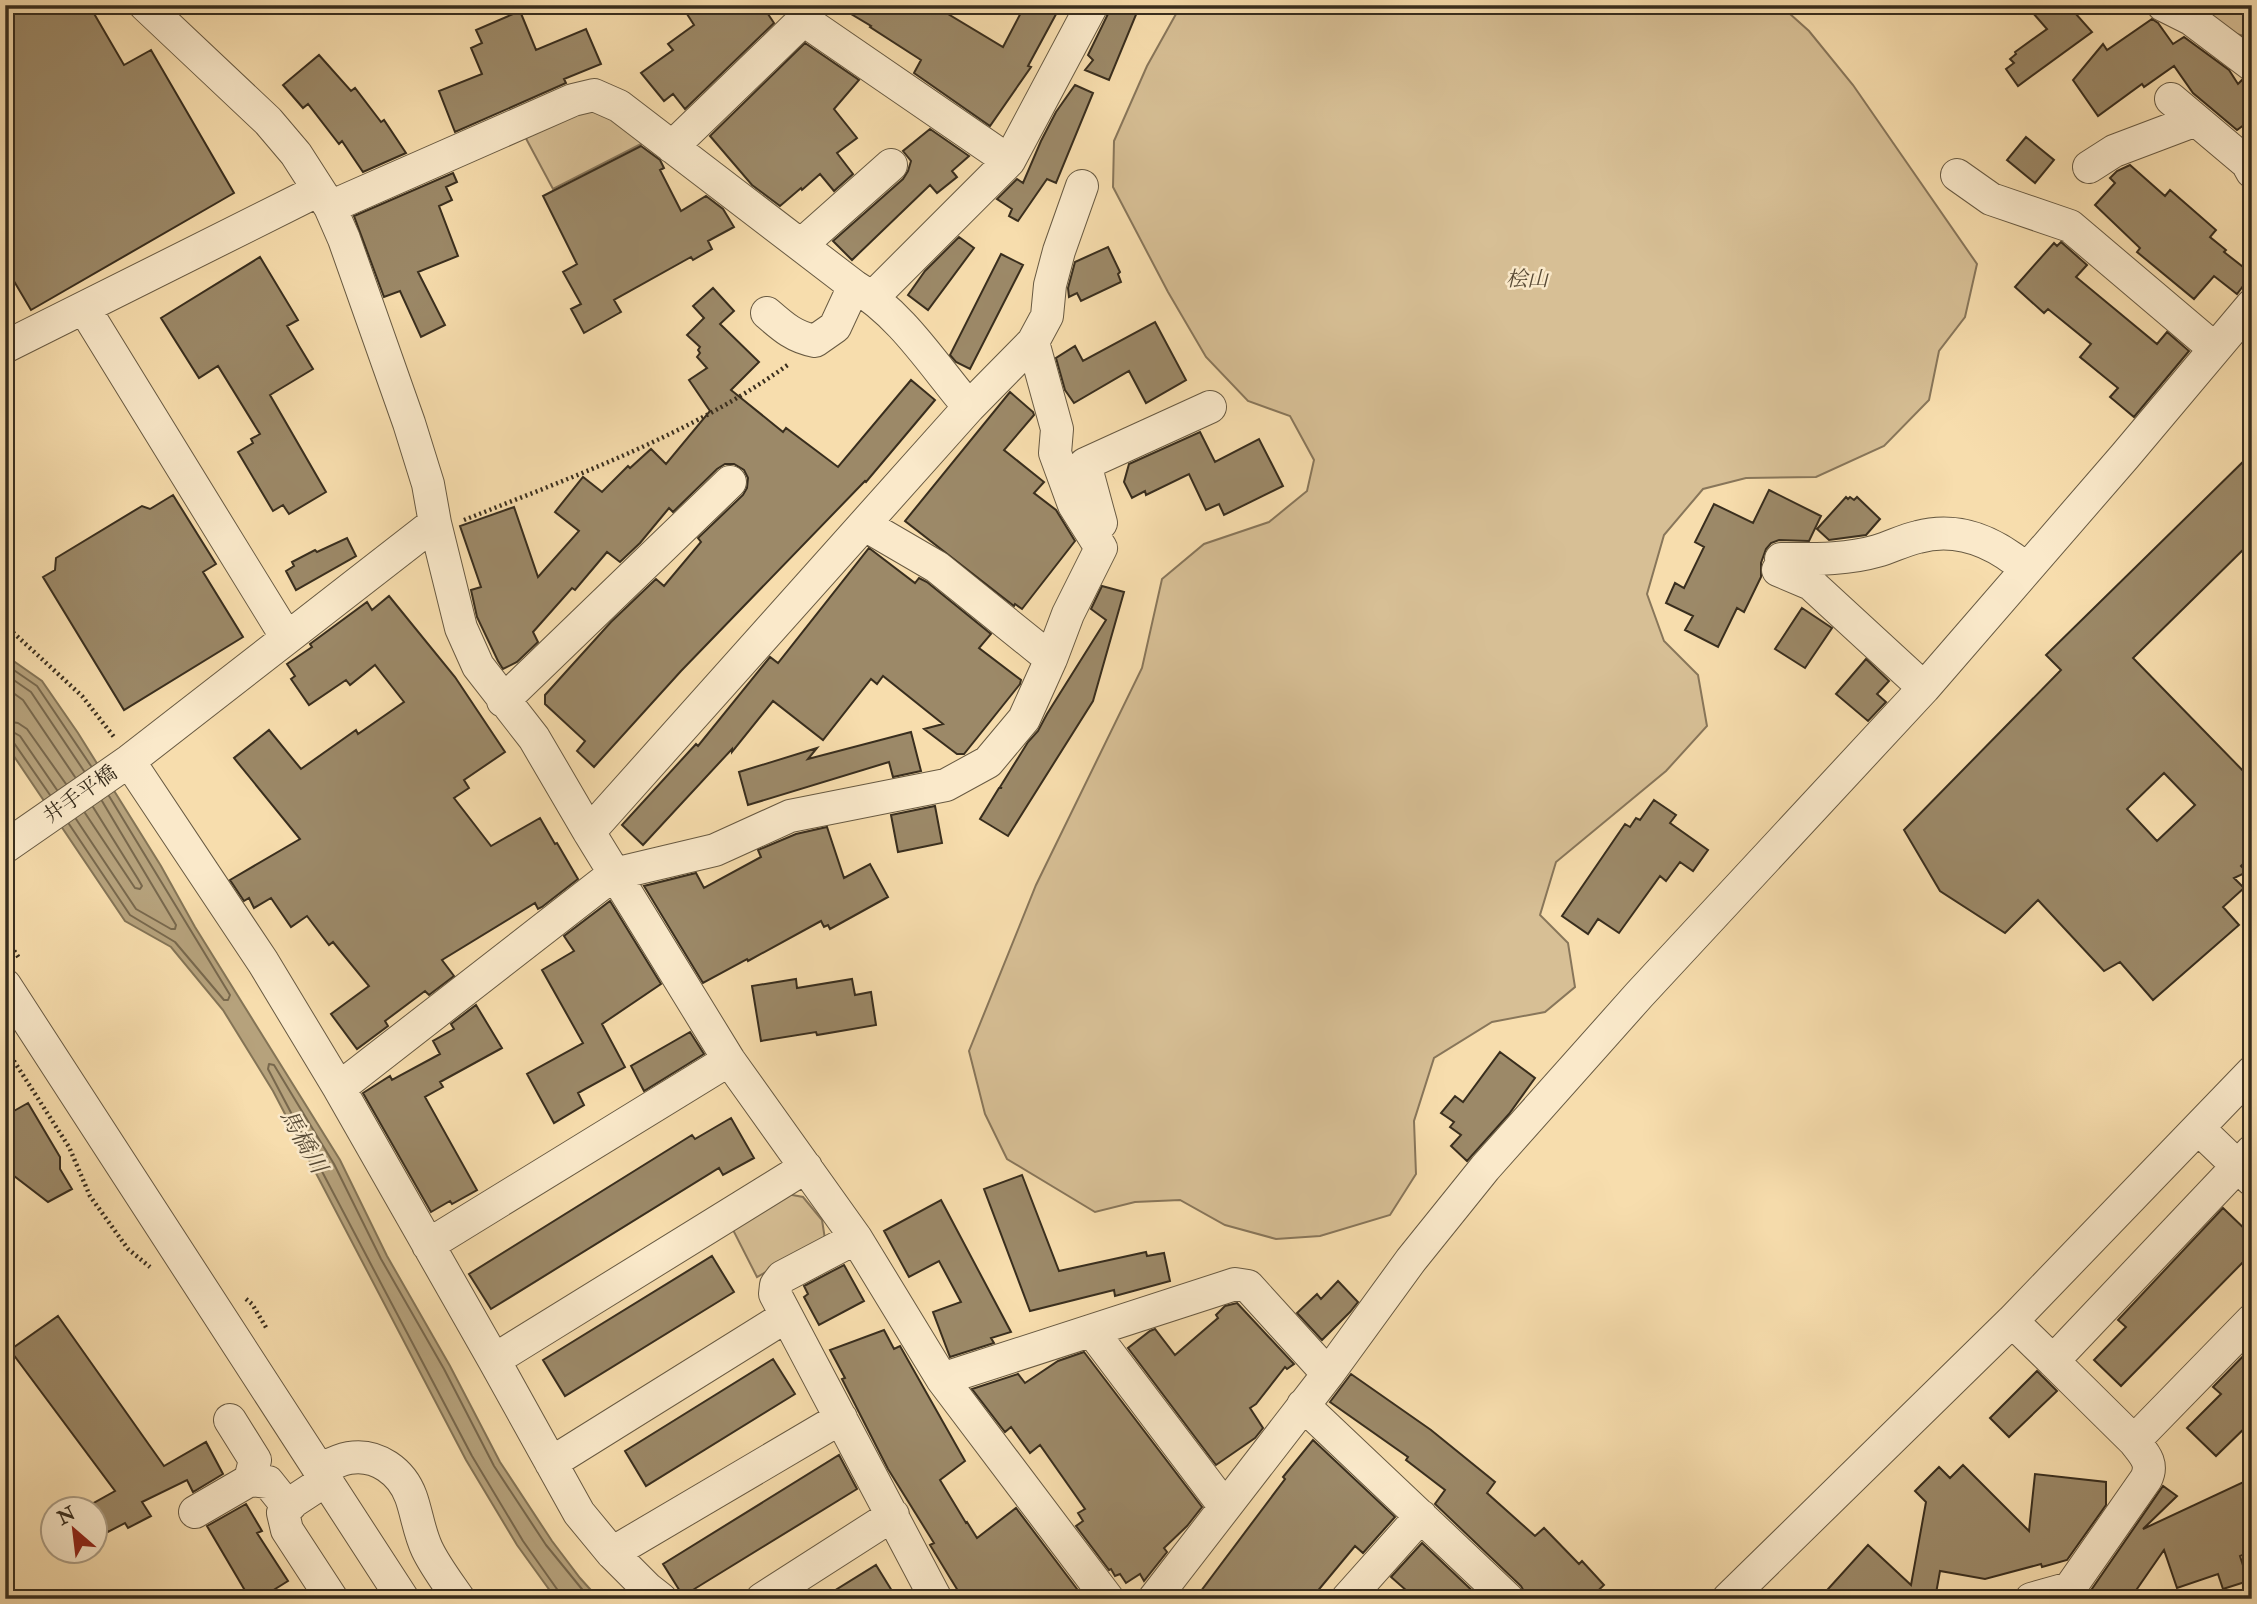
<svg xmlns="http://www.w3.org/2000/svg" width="2257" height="1604" font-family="'IM FELL Double Pica','Noto Serif JP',serif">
<rect width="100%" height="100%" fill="#f7ddad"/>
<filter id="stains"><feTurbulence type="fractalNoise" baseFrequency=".00286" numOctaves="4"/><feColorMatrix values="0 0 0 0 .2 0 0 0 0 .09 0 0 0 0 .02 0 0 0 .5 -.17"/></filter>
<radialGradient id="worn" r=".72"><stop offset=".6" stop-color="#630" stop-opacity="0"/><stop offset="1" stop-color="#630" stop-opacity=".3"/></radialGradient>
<path fill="#d7bf95" stroke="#88765a" stroke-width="2" d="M1181,5h599l29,26 44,54 124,179 -12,53 -26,34 -10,49 -45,46 -68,31 -70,1 -43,11 -39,46 -17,59 17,47 34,34 9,51 -41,45 -110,91 -16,53 28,28 7,44 -30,25 -53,10 -58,36 -20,63 2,53 -26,41 -70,21 -44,3 -51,-14 -45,-25 -45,2 -40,10 -88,-53 -22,-45 -16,-63 67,-166 106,-217 20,-89 42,-35 65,-22 38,-31 7,-31 -24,-44 -42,-15 -42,-44 -38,-65 -55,-105 1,-46 33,-75z
M2187,5h65v33l-43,-11z
M583,109l23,4 37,30 -90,46 -31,-58z
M787,1194l16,3 19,23 3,19 -68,38 -26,-51z"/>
<path fill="#b6a27c" stroke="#847456" stroke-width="2" d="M5,655l37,26 36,52 83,133 34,61 145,233 47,96 63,110 50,96 52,79 28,37 19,21h-43l-39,-54 -51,-85 -193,-369 -50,-81 -52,-63 -46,-26 -120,-178z"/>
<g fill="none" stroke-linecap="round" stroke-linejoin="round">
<path stroke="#78684d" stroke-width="2" d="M5,664l32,22 54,80
M5,674l26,18 53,79
M5,687l18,13 52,77
M5,721l13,2 9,6 39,55
M5,731l8,1 7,4 37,54
M5,740l9,3 36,52
M85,813l50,75 5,1 2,-3 -4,-7 -45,-72
M76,819l60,90 35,20h4l1,-4 -74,-124
M69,824l61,91 45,27 49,58h4l2,-5 -121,-199
M560,1599l-1,-7 -36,-51 -51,-85 -204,-387 1,-5 5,1 60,99 47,95 63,110 50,97 52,79 44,54"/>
</g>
<path fill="#9c8968" stroke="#392e1e" stroke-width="2" fill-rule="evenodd" d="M5,5h84l35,60 27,-15 83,143 -203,117 -26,-44z
M699,5h63l12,18 -89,86 -12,-15 -9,7 -23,-28 32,-23 -5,-6 26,-19 -7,-11z
M836,5h97l70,42 22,-42h36l-33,61 3,1 -41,59 -76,-53 7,-13 -51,-33 1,-1z
M1110,5h30l-31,75 -24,-10 8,-10 -5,-5 20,-41z
M2026,5h42l24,27 -74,54 -12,-17 8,-6 -4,-4 6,-5 -1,-2 32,-23z
M520,11l16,39 50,-21 15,35 -37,15 2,4 -111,49 -16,-41 43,-17 -11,-26 11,-5 -6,-13z
M2152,19l6,4 15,21 11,-7 45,33 9,14 4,-4 10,3v36l-15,11 -44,-37 -19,-27 -30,21 -2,-3 -44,32 -25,-36 30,-36 4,6z
M805,43l54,37 -25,29 23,29 -20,15 16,21 -19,17 -14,-17 -18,16 -1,-2 -21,18 -28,-21 -42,-49z
M319,55l32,36 4,-3 26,34 3,-2 22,33 -43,19 -21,-31 -3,3 -31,-40 -5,4 -20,-23z
M1075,85l18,8 -37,90 -9,-4 -29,42 -9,-5 3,-7 -15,-10 20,-20 6,4 18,-42 15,-29z
M930,129l39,27 -17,15 5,6 -20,16 -7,-8 -78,75 -19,-19 70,-62 5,-8 3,-10 -8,-10z
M2026,137l28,23 -19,23 -28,-23z
M641,146l19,14 4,8 -4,2 21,41 25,-15 17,13 11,18 -26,14 4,8 -19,11 -2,-3 -77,43 7,12 -37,21 -13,-24 10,-5 -18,-32 14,-8 -34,-68z
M2130,165l35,31 5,-6 46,40 -6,7 16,13 -2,2 28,22 -15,20 -23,-18 -20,23 -57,-47 3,-4 -45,-43 20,-22 -5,-5 7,-7z
M453,173l4,9 -11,5 6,13 -13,6 19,50 -40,16 27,53 -24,12 -21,-46 -16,6 -30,-81z
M959,237l15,11 -46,62 -20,-15 17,-24z
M2061,242l26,23 -11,12 81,67 10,-12 22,19 -55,66 -24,-20 8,-9 -38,-31 11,-13 -43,-35 -4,4 -29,-26 39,-44 3,3z
M1108,247l12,25 -2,2 3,8 -40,19 -4,-8 -8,4 -1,-9 7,-26z
M1001,254l22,11 -53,104 -14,-7 -6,-7z
M260,257l38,63 -11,6 26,43 -43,26 56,97 -37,22 -6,-9 -10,6 -35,-59 15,-9 -2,-4 9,-5 -42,-68 -19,12 -38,-60z
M713,288l21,23 -14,13 39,38 -28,28 52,42 3,-4 52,39 73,-87 24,20 -69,82 -1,-1 -184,190 -87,96 -17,-16 8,-10 -40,-37v-9l66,-73 45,-43 8,7 37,-44 -3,-4 45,-43 4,-7 1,-10 -4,-8 -10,-6h-9l-8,5 -44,43 -4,-4 -29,35 -20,19 -13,-10 -32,38 -3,-2 -39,44 5,10 -21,20 -14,7 -5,-8 -21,-44 -6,-27 10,-3 -21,-61 54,-19 24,70 41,-46 -24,-19 28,-35 19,15 26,-26 2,2 21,-19 15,15 44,-53 -21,-31 18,-12 -10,-11 3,-4 -2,-3 2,-3 -13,-12 17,-17 -11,-12z
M1155,322l31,58 -40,23 -17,-32 -55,32 -9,-13 -9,-32 19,-12 8,15z
M1010,392l23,20 1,3 -30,35 40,32 -10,11 22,17 19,31 -53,68 -7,-5 -1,2 -109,-85z
M1200,432l15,30 44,-23 24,47 -59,29 -5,-11 -13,6 -17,-36 -43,21 -1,-4 -13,7 -8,-16 5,-18z
M2252,453v88l-119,117 119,122v75l-11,11 6,6 -13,6 10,10 -21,19 16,18 -86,75 -33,-38 -16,9 -66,-71 -33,33 -65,-42 -36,-61 157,-160 -15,-15zM2164,773l31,32 -38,36 -30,-32z
M1769,490l52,26 -12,25 -30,-1 -8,3 -5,6 -5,14v14l-17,35 -7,-4 -19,39 -33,-17 8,-14 -27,-13 9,-20 9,5 20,-41 -9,-5 19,-38 39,19z
M173,495l43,69 -13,8 40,65 -119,73 -81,-133 12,-7 1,-12 86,-52 8,3z
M1846,497l2,2 2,-2 4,3 3,-3 23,22 -14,16 -37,5 -12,-11z
M347,538l9,18 -60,34 -10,-19 8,-5 -2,-4 23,-12 2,2z
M869,548l46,35 4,-5 8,4 64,52 -12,14 42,32 -1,4 -56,70h-7l-33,-25 19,-5 -60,-48 -6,8 -6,-5 -48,61 -50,-39 -41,51v-3l-89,96 -21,-20 74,-81 2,2 72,-89 8,6z
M1102,586l22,6 -31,109 -85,135 -28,-17 19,-31h3l-2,-1 28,-45 10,-11 9,-17 59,-94 -15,-11z
M389,596l66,81 50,75 -41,28 5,8 -15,10 37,48 49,-28 15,26 2,-1 21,36 -36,28 -4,2 -3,-6 -93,57 12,16 -25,19 -4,-4 -40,30 3,5 -31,23 -26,-35 38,-28 -36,-44 -4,3 -22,-29 -16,11 -20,-29 -17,10 -5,-10 -5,3 -14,-21 70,-41 -66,-81 35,-28 32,39 55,-39 2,4 46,-32 -29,-37 -25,20 -4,-5 -37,25 -18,-26 4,-3 -8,-12 25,-17 -2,-3 57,-42 5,8z
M1802,608l30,20 -27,40 -30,-19z
M1866,659l23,22 -12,13 9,8 -18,19 -32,-27z
M911,732l10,39 -28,6 -4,-15 -141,43 -9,-33 78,-24 -9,11z
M1654,800l22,15 -6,8 38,27 -15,21 -13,-9 -14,19 -6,-5 -41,57 -21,-14 -10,15 -26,-18 63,-92 5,3 6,-9 4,2z
M935,806l7,37 -44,9 -7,-37z
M827,827l17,51 26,-14 18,33 -58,32 -2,-4 -4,2 -3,-6 -73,40 -1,-2 -44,24 -59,-97 52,-13 8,15 57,-31 -3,-7 38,-16z
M610,901l51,83 -59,40 23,43 -47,26 6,12 -30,18 -27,-49 56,-31 -41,-73 32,-19 -10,-15z
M796,979l1,9 55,-9 3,16 16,-3 5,33 -59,10 -1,-3 -55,9 -9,-55z
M476,1005l26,43 -62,34 3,5 -18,10 52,93 -25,14 -2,-3 -19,11 -68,-119 27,-17 2,4 48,-26 -7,-13 21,-12 -3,-5z
M690,1032l14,22 -60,37 -13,-25z
M1500,1052l35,26 -26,36 -42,47 -16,-15 10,-11 -11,-8 4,-5 -13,-9 14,-17 8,6z
M28,1103l32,54v12l12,20 -24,13 -43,-33v-53z
M731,1118l23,40 -31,17 -4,-7 -228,141 -22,-35 223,-139 3,4z
M1022,1175l37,96 87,-19 1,4 17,-3 6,28 -55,15 -1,-6 -84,21 -46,-122z
M941,1200l70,132 -20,6 3,5 -44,14 -17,-45 28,-10 -22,-41 -30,16 -25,-46z
M2223,1208l29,28v17l-131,133 -27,-26 32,-33 -8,-7z
M712,1256l22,36 -169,104 -22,-36z
M844,1265l20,36 -45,24 -15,-28 4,-3 -4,-8z
M1338,1281l20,21 -8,10 -28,28 -25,-27 20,-19 4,5z
M1237,1303l57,61 -7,5 -2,-2 -29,37 -6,4 13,20 -8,10 -39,27 -88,-117 22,-17 5,-2 20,26 43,-37 -2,-3 9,-9z
M58,1316l106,150 42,-24 17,32 -30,18 -6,-12 -45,22 9,14 -23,12 -3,-5 -17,9 -16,-28 23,-13 -105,-141z
M884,1330l10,19 6,-3 65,115 -25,19 26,43 1,-1 10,16 39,-30 64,85 -8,6h-109l-33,-54 4,-2 -46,-74 -46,-90 3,-1 -15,-28z
M2252,1347v74l-36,35 -29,-28 34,-34 -8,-7z
M1084,1352l118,155 -15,19 -23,22 3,4 -23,29 -4,-7 -14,9 -6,-9 -5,2 -4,-7 -2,1 -33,-44 7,-5 -5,-8 7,-4 -45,-64 -10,8 -19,-26 -6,5 -33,-43 46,-15 7,9 33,-22z
M773,1359l22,35 -149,92 -21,-35z
M2037,1371l20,20 -48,46 -19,-19z
M1351,1374l80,56 64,52 -8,11 48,43 9,-8 35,36 3,-3 22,24 -15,14h-63l-1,-6 -4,-7 -86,-82 10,-14 -39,-30 2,-3 -78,-55z
M1313,1440l82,77 -32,36 -8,-7 -44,53h-116l90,-120 -2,-2z
M839,1455l18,34 -174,107 -20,-32z
M1963,1465l66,66 6,-57 71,8v23l-39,55 -25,7 -1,-3 -56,15 -45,-8 -5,28h-116l49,-54 43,40 15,-83 -11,-11 24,-24 11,11z
M2252,1478v73l-12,5 8,25 -25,8 -5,-15 -41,14 -13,-38 -34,49h-45l78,-113 14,10 -34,33z
M246,1504l16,27 -5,2 31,48 -29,18h-9l-43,-73z
M1422,1543l59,56h-65l-25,-22z
M876,1565l21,34h-76z"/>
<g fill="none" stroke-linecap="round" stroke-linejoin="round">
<g stroke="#685a42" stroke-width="34">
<path id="minor" d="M145,5l123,116 28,33 34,53 14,32 65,184 19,61 7,39 26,105 17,38 56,72 55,94 140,228 127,178 86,141 166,220
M2163,5l28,14 61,46
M2171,99l76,64 5,9
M672,147l124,-120 8,-4 7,2 198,136 -136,136
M1009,161l83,-156
M2089,167l25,-16 82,-31
M1957,175l34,24 79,27 145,123
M330,207l243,-107 21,-5 25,11 235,180c48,28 79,79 115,121l-380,425
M801,245l90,-80
M84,308l203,330
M767,313c16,14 27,24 48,28l20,-14 19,-41
M1033,342l14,-26 3,-31 9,-34 23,-65
M5,347l314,-157
M969,407l64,-65 24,87 -2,24 19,52 27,43 -33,66 -17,45
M1101,523l-16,-59 125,-57
M1781,559c32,0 65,1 96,-8 14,-4 27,-11 41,-14 41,-11 78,6 108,32
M1778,570l33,14 113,104
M503,701l227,-219
M129,761l134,201 76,126 275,-214 101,-24 75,-34 156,-31 42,-23 36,-43 27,-60 -114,-92 -72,-42
M5,847l124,-86 306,-238
M5,985l398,614
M339,1088l155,272 85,153 33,40 35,35 14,11
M2199,1129l53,51
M856,1238l-74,39 -6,8 -1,9 161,305
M428,1245l301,-185
M2012,1321l41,40 199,-210
M1092,1331l133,176
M494,1360l312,-193
M2053,1361l81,80 118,-121
M942,1379l293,-95 13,2 80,88
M1303,1405l205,194
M230,1420l25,40 -5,20
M551,1463l234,-146
M319,1470c10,-5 19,-10 30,-12 28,-5 53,14 62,39 6,17 8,35 16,52 8,17 21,34 32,50
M326,1480l-32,21 -11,12 4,17 45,69
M195,1512l55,-32 18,2 20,25
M612,1553l229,-135
M762,1599l131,-84
M1154,1599l174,-225 83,-114 74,-92 154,-173 285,-307 201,-232 127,-151
M1347,1599l74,-83
M1728,1599l284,-278 240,-249
M2031,1599l39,-11 76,-109c8,-16 -2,-25 -12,-38"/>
</g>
<path stroke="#392e1e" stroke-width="4.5" stroke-dasharray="2 3.5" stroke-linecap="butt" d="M464,520c111,-44 228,-86 325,-156
M5,625l77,71 32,41
M5,791l8,15
M5,937l14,21
M5,1047l64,100 21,49 38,53 22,18
M246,1299l6,5 15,25"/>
<use href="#minor" stroke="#fae9ca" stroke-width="32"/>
</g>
<g text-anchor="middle" stroke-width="5" stroke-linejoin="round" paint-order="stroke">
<g font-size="21" font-style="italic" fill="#594b36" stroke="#fae9ca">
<text x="1527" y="286">桧山</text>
</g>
<g font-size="21" fill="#392e1e" stroke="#fae9ca">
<text transform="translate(80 794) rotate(-35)" y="7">井手平橋</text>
</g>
<g font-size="23" font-style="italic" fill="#584b36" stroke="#fae9ca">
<text transform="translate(304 1141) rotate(60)" y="8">馬橋川</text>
</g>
</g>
<rect width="2257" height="1604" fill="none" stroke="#f7ddad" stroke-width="28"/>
<rect x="7" y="7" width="2243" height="1590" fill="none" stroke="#392e1e" stroke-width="3.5"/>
<rect x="14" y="14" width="2229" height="1576" fill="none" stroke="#392e1e" stroke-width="2"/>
<g transform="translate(74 1530) rotate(332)"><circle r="33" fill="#fae9ca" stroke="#ad9e85" stroke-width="2"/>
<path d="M0-5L12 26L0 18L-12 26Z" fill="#8f2418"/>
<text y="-10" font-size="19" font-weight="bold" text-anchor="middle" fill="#392e1e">N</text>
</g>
<rect width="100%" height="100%" filter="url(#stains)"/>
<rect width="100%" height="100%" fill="url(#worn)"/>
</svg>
